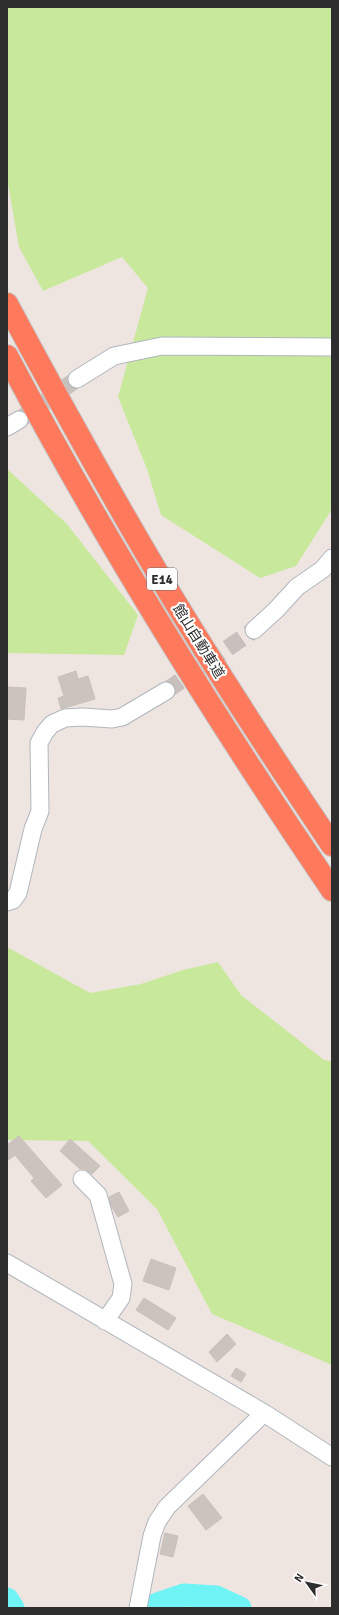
<svg xmlns="http://www.w3.org/2000/svg" width="339" height="1615" font-family="Signika,'Noto Sans JP',sans-serif">
<rect width="100%" height="100%" fill="#efe5e0"/>
<path fill="#c8e89b" d="M7,7h325v502l-36,57 -36,12 -99,-63 -14,-46 -29,-72 30,-109 -26,-31 -79,34 -24,-44 -12,-69z
M7,469l60,55 71,91 -14,40 -117,-2z
M7,947l83,46 51,-9 42,-14 35,-8 23,33 83,65 8,1v304l-120,-51 -55,-105 -69,-68 -81,-1z"/>
<g fill="none" stroke-linecap="round" stroke-linejoin="round">
<path stroke="#70f3f4" stroke-width="23" d="M7,1599l6,9
M146,1608l38,-13 32,2 24,11"/>
</g>
<path fill="#cbc3be" stroke="#cbc0b9" d="M76,671l2,8 10,-3 7,23 -34,10 -3,-11 6,-2 -6,-19z
M8,687l18,1 -2,32 -17,-1z
M19,1136l43,49 -16,13 -15,-17 3,-3 -19,-23 -8,6v-16z
M70,1139l30,27 -8,8 -7,-5h-5l-20,-18z
M119,1192l10,19 -11,6 -7,-11 -2,-9z
M151,1259l25,9 -7,22 -26,-9z
M144,1298l32,20 -8,12 -32,-20z
M227,1334l9,10 -19,18 -8,-10z
M236,1368l10,6 -5,8 -10,-6z
M203,1494l19,24 -16,12 -18,-24z
M165,1533l13,3 -5,21 -13,-3z"/>
<g fill="none" stroke-linecap="round" stroke-linejoin="round">
<path stroke="#c8c0bc" stroke-width="17" stroke-dasharray="17 8" stroke-linecap="butt" d="M19,420l58,-41
M166,691l88,-61"/>
<g stroke="#b0b6be" stroke-width="19">
<path id="minor" d="M77,379l37,-23 48,-10 170,1
M7,427l12,-7
M254,630l22,-20 21,-23 26,-18 9,-11
M7,902l6,-2 5,-7 15,-64 7,-18 -1,-68 6,-11 7,-8 13,-6 18,-1 29,2 10,-2 44,-26
M82,1179l16,16 25,89 -2,14 -16,23
M7,1263l257,150 68,44
M138,1608l14,-72 5,-14 10,-15 97,-94"/>
</g>
<g stroke="#c4c4c4" stroke-width="24">
<path id="highway" d="M7,304c52,97 105,193 162,288 52,86 107,170 163,253
M7,356c97,184 208,362 325,534"/>
</g>
<use href="#minor" stroke="#fff" stroke-width="17"/>
<use href="#highway" stroke="#ff795c" stroke-width="22"/>
</g>
<g text-anchor="middle" stroke-width="4" stroke-linejoin="round" paint-order="stroke">
<rect fill="#fff" stroke="#6d6d6d" stroke-width="1" x="147" y="568" width="30" height="22" rx="3"/>
<g font-size="13" font-weight="bold" fill="#2e2e2e">
<text x="162" y="584">E14</text>
</g>
<g font-size="14" fill="#2e2e2e" stroke="#fff">
<text transform="translate(199 641) rotate(58)" y="5">館山自動車道</text>
</g>
</g>
<rect width="339" height="1615" fill="none" stroke="#2e2e2e" stroke-width="16"/>
<g transform="translate(307 1583) rotate(303)" stroke="#ffffff" stroke-width="3" paint-order="stroke">
<path d="M0-3L7 15L0 10L-7 15Z" fill="#2e2e2e"/>
<text y="-6" font-size="11" font-weight="bold" text-anchor="middle" fill="#2e2e2e">N</text>
</g>
</svg>
